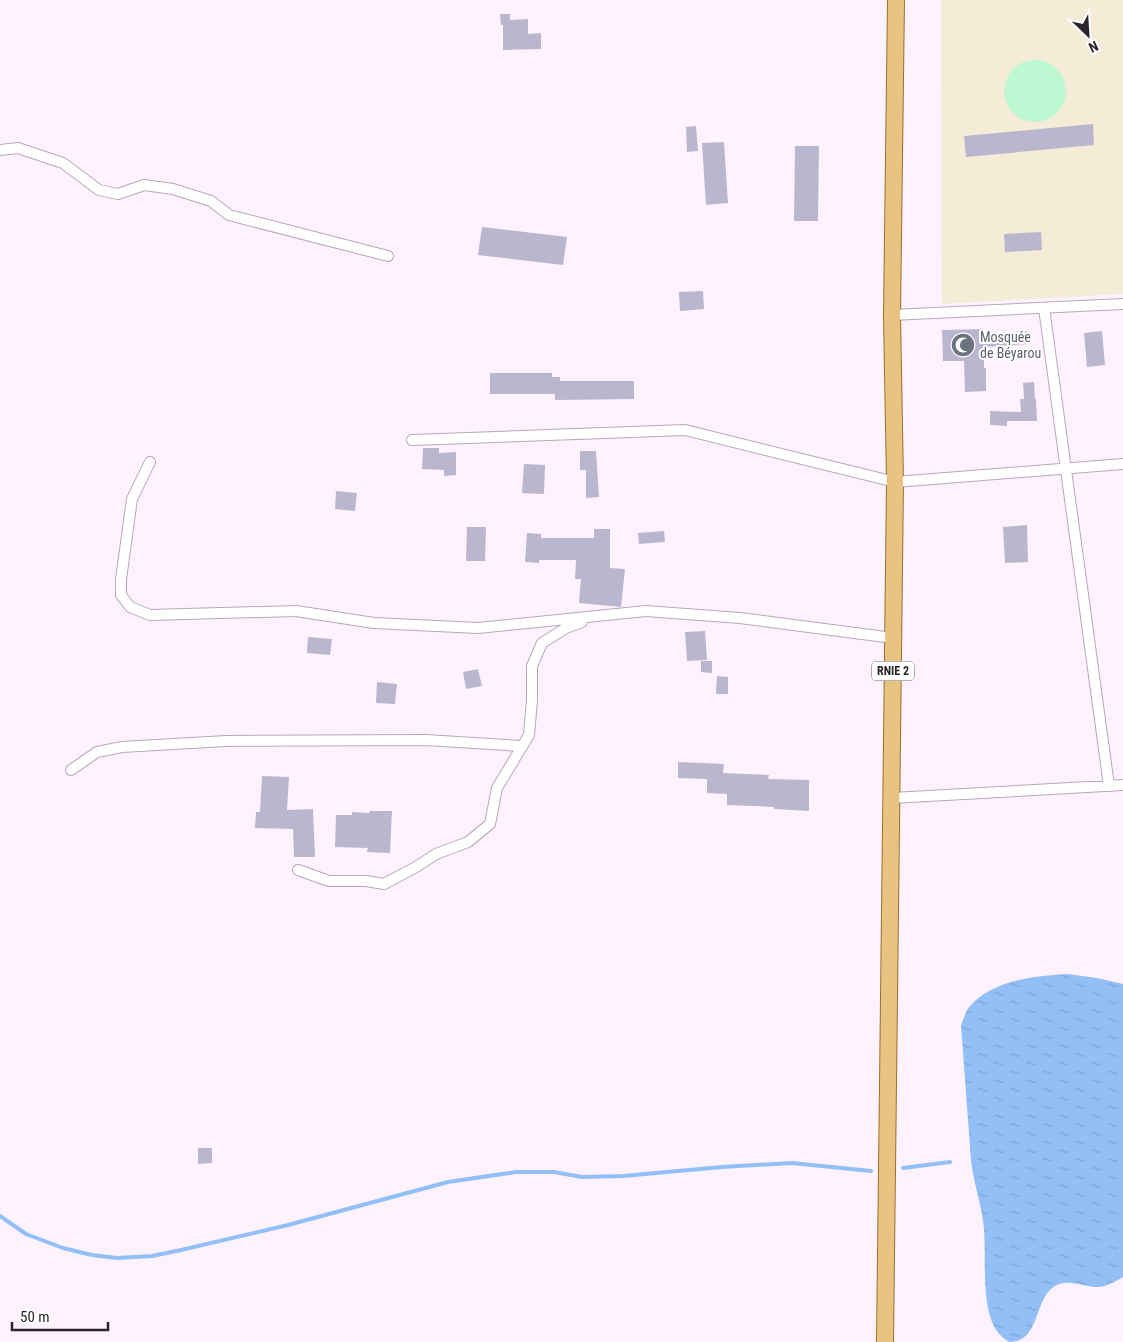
<svg xmlns="http://www.w3.org/2000/svg" width="1123" height="1342" font-family="'Roboto Condensed',sans-serif">
<defs>
<pattern id="water-ripples" width="26" height="14" patternUnits="userSpaceOnUse" patternTransform="scale(1.25)"><rect width="26" height="14" fill="#92bff5"/><path d="M2 4q2-2 4 0t4 0M15 11q2-2 4 0t4 0" fill="none" stroke="#7ea4d2"/></pattern>
</defs>
<rect width="100%" height="100%" fill="#fef2ff"/>
<path fill="#f4ecd6" d="M941,0h182v294l-181,10z"/>
<path fill="#bef8d2" d="M1004 91a31 31 0 1 1 62 0a31 31 0 1 1-62 0Z"/>
<path fill="url(#water-ripples)" d="M1067,974l30,4 26,6v293c-7,4 -17,10 -25,10 -14,0 -30,-9 -43,-1 -22,13 -14,56 -46,56 -8,-5 -14,-12 -17,-20 -10,-25 -6,-66 -8,-93 -2,-23 -10,-44 -13,-68l-10,-136c3,-6 4,-13 8,-18 22,-27 66,-31 98,-33z"/>
<g fill="none" stroke-linecap="round" stroke-linejoin="round">
<path stroke="#92bff5" stroke-width="4" d="M903,1168l47,-6
M0,1216l26,18 37,14 29,7 25,3 35,-2 29,-6 107,-25 160,-43 68,-10h38l28,5 41,-1 99,-9 70,-4 79,8"/>
</g>
<path fill="#b9b6ce" d="M500,14h10v6l18,-1v15l13,-1v16l-38,1v-25h-2z
M1093,124l1,21 -128,12 -2,-21z
M696,126l2,25 -11,1 -1,-25z
M724,142l4,61 -22,2 -4,-62z
M795,146h24l-1,75h-24z
M482,227l85,10 -4,28 -85,-10z
M1041,232l1,18 -37,2 -1,-18z
M703,291l1,18 -24,2 -1,-19z
M984,329v5l43,-3 1,13 -44,3v21h2v23l-21,1 -1,-31h-21l-1,-31z
M1102,331l3,34 -18,2 -3,-34z
M490,373h62v4h8v4h74v18l-79,1v-6h-65z
M1034,382l1,17h1l1,22h-30v5l-17,-1v-14l31,1 -1,-13h4l-1,-16z
M423,448h16v5l17,-1v23l-12,1v-6l-22,-1z
M580,451h16l3,46 -13,1v-28h-6z
M524,464l21,1 -1,29 -22,-1z
M336,491l21,2 -2,18 -20,-2z
M1027,525l1,37 -23,1 -2,-36z
M467,527h19l-1,34h-19z
M594,529h16v39l15,1 -4,38 -42,-4 2,-24h-6l1,-19h-37v3l-14,-1 2,-29 14,1v4h53z
M664,531l1,11 -26,2 -1,-11z
M705,631l2,29 -20,1 -2,-29z
M308,637l24,2 -2,16 -23,-2z
M701,661h11v12l-11,-1z
M478,669l4,17 -16,3 -3,-17z
M717,676l11,1v17h-12z
M377,682l20,2 -2,20 -19,-1z
M678,762l46,2 -1,9 46,2 -1,4 41,1v31l-35,-2v-2l-47,-2v-11l-20,-1v-14l-29,-1z
M262,776l27,1 -2,33 26,-1 2,48h-21l-1,-28 -38,-1 1,-16h4z
M370,811h22l-2,42 -23,-1 1,-4 -33,-1 1,-32h16v-3l17,1z
M198,1148h14v15l-14,1z"/>
<g fill="none" stroke-linecap="round" stroke-linejoin="round">
<g stroke="#b8a6ba" stroke-width="12">
<path id="minor" d="M0,150l18,-2 45,15 36,27 19,4 26,-9 29,4 38,12 18,14 159,41
M1044,308l65,478
M892,315l231,-11
M412,440l273,-10 210,52 228,-18
M150,462l-18,37 -11,80v16l9,12 20,8 146,-4 78,12 104,5 168,-17 94,7 153,20
M71,770l26,-18 25,-5 104,-6 200,-1 95,6
M892,798l231,-13
M298,870l31,11h37l18,3 32,-17 20,-13 32,-12 22,-18 7,-36 32,-53 3,-35v-34l10,-23 24,-15 16,-6"/>
</g>
<g stroke="#9b712d" stroke-width="18">
<path id="primary" d="M885,1342l10,-860 -3,-167 4,-315"/>
</g>
<use href="#minor" stroke="#fff" stroke-width="10"/>
<use href="#primary" stroke="#e8c382" stroke-width="16"/>
</g>
<defs>
<g id="mosque-disc" transform="scale(1.25)"><circle r="9.5" fill="#6b7280" stroke="#fff"/><path d="M3.5-4.9A6 6 0 1 0 3.5 4.9A5 5 0 1 1 3.5-4.9Z" fill="#fff"/></g>
</defs>
<g fill-rule="evenodd">
<use href="#mosque-disc" x="963" y="345"/>
</g>
<g text-anchor="middle" stroke-width="4" stroke-linejoin="round" paint-order="stroke">
<rect fill="#fff" stroke="#6a656a" stroke-width="1" x="872" y="661.5" width="42" height="19" rx="4"/>
<g font-size="12" font-weight="bold" fill="#2a232a">
<text x="893" y="675">RNIE 2</text>
</g>
<g font-size="14" fill="#5b616d" stroke="#fff" text-anchor="start">
<text x="980" y="342">Mosquée<tspan x="980" dy="16">de Béyarou</tspan></text>
</g>
</g>
<g transform="translate(1088 35) rotate(155)" stroke="#ffffff" stroke-width="4" paint-order="stroke">
<path d="M0-4L9 19L0 12L-9 19Z" fill="#2a232a"/>
<text y="-8" font-size="14" font-weight="bold" text-anchor="middle" fill="#2a232a">N</text>
</g>
<path d="M12 1322v8h96v-8" fill="none" stroke="#2a232a" stroke-width="2.5"/>
<text x="20" y="1322" font-size="15" fill="#2a232a" stroke="#ffffff" stroke-width="4" paint-order="stroke">50 m</text>
</svg>
